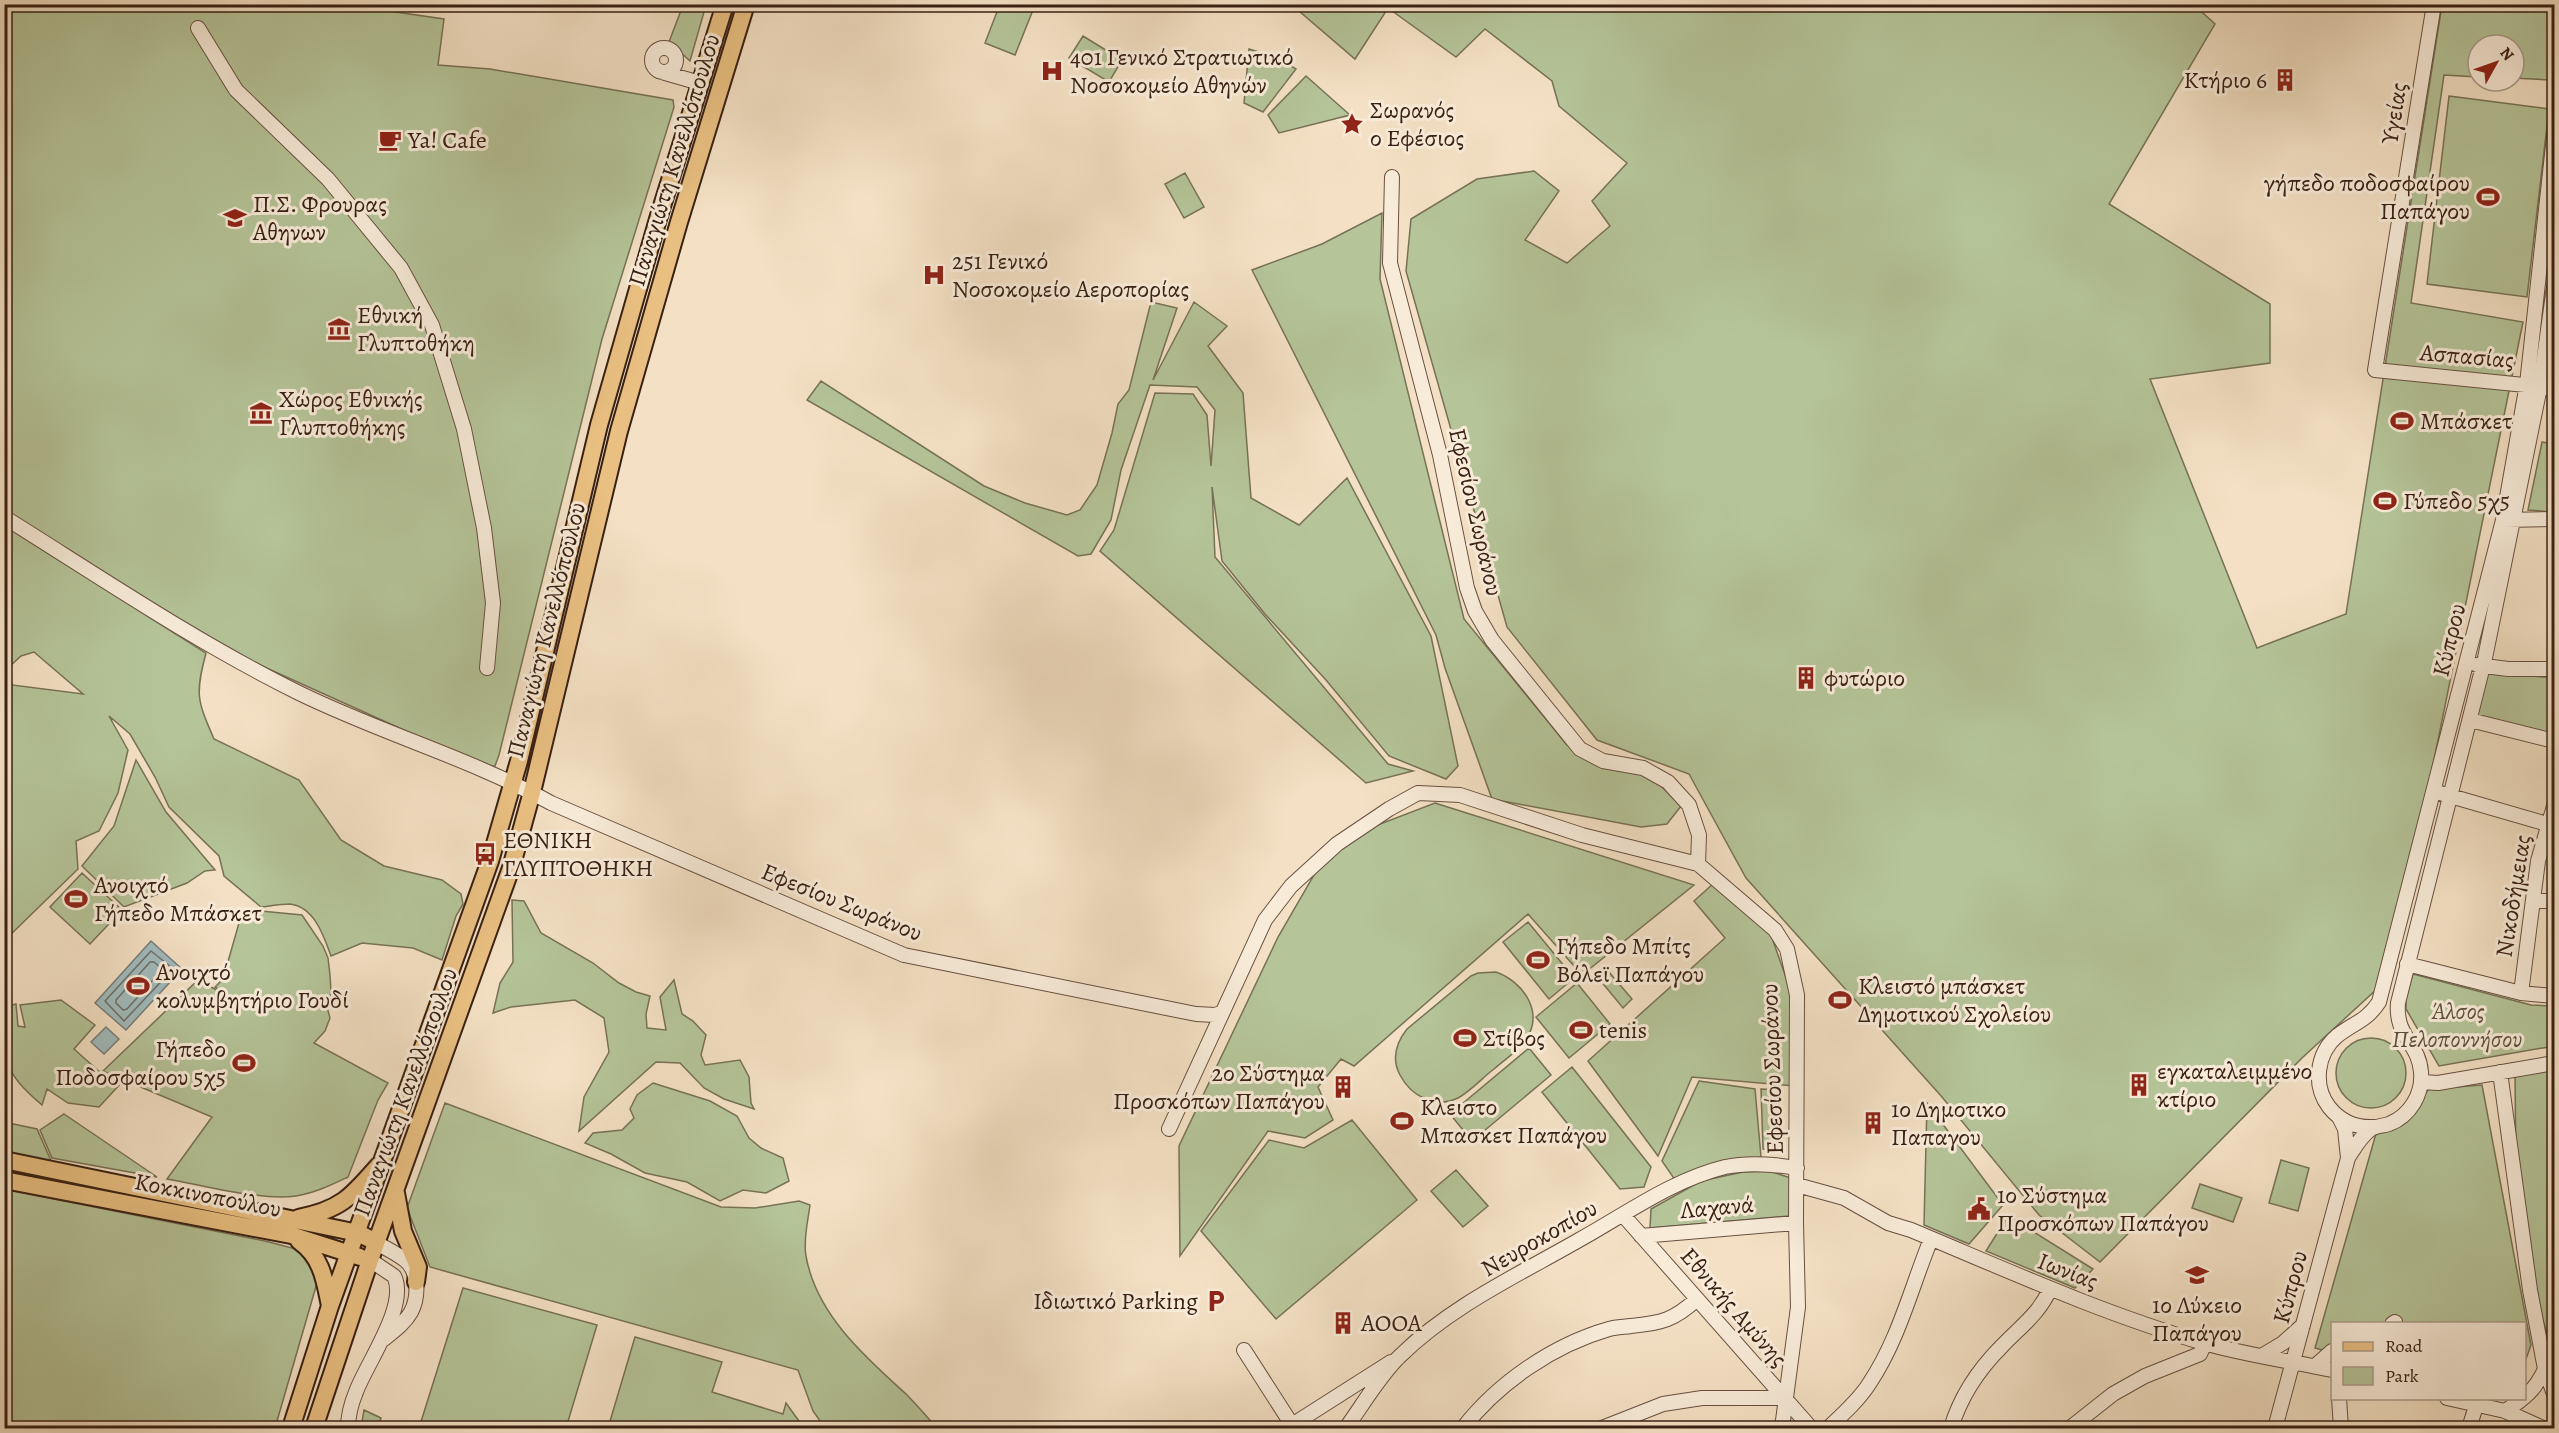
<svg xmlns="http://www.w3.org/2000/svg" width="2559" height="1433" font-family="Alegreya,serif">
<rect width="100%" height="100%" fill="#f4e1c5"/>
<filter id="stains"><feTurbulence type="fractalNoise" baseFrequency=".00333" numOctaves="4"/><feColorMatrix values="0 0 0 0 .2 0 0 0 0 .09 0 0 0 0 .02 0 0 0 .5 -.17"/></filter>
<radialGradient id="worn" r=".72"><stop offset=".6" stop-color="#630" stop-opacity="0"/><stop offset="1" stop-color="#630" stop-opacity=".3"/></radialGradient>
<path fill="#b5c499" stroke="#777256" stroke-width="1.5" d="M1000,4l35,1 -20,50 -30,-12z
M4,5h343l97,14 -6,46 52,4 183,31 1,7 -72,232 -103,416 -4,11h-6l-32,-12 -226,-102 -226,-139z
M683,5h23l-16,56 -21,-19z
M1292,5h902l21,19 -106,180 161,100v59l-120,16 107,269 89,-34 96,-609h112v34l-4,41 -36,-2v-33h-36v32l-34,-2 -33,228 112,19 -101,497 -43,168 -77,71 -202,204 -61,-47 -97,-118 -196,-219 -57,-104 -92,-34 -90,-113 -101,-356 5,-52 66,-40 57,-8 25,20 -34,49 42,23 43,-37 -18,-25 35,-38 -68,-57 -7,-25 -67,-52 -29,28 -68,-49 -33,51z
M1083,36l39,24 -13,22 -40,-24z
M1249,49l29,9 18,11 -33,43 -19,-9z
M1306,76l44,39 -71,18 -11,-18z
M2449,96l100,13 -22,188 -100,-13z
M1185,173l19,34 -20,11 -19,-34z
M1382,213l-2,66 84,340 103,126 76,23 38,38 -14,18 -26,3 -149,-28 -47,-131 -9,-33 -184,-365 70,-26z
M1151,302l26,6 -24,72 41,-78 33,24 -19,20 35,47 8,105 48,27 48,-47 84,158 27,130 -12,13 -57,-23 -63,-76 -61,-66 -43,-53 -10,-74 3,70 173,207 25,7 -47,12 -266,-232 14,-21 41,-137 38,1 14,21 4,51 4,-56 -18,-23 -47,-2 -29,85 -10,50 -20,34 -13,2 -271,-156 14,-19 163,105 41,17 42,12 13,-5 17,-25 15,-52 6,-29 11,-14z
M2542,442l12,2v68l-26,-2z
M5,526l201,127c-11,41 -9,47 8,86l85,41 42,60 43,26 58,14 19,14 2,10 -7,12 -14,44 -29,-12 -51,-5 -31,13c-7,-19 -16,-49 -41,-52 -9,0 -20,2 -29,3l-37,-31 -5,-20 -50,-49 -14,-30 -25,-43 -21,-18 19,34 -10,43 -19,38 -23,10 2,28 -73,71 -1,-245 5,-7 -4,4v-8l78,10 -49,-42 -13,4 -12,11h-4z
M2488,672l66,6v59l-77,-21z
M136,760l30,52 49,58 -10,1 -18,12 -63,24 -42,-41 32,-40z
M1435,803l259,82 -112,90 -54,-61 -174,152 -13,-7 -23,28 15,33 -28,18 -37,-7 -88,125 -1,-110 99,-209 55,-95z
M82,873l40,37 -32,34 -40,-37z
M1714,883l57,52 20,57 3,94 -102,-9 -34,79 -70,-95 137,-123 -31,-37z
M512,900l12,1 17,32 52,30 26,20 17,9 14,4 -4,18 1,14 19,2 -6,-33 14,-17 8,34 11,7 13,14 -5,20 4,10 35,-5 9,17 2,26 3,6 -30,-10 -20,-11 -24,-25 -24,-1 -77,69 5,-34 25,-45 -5,-34 -29,-18 -64,7 -18,6 7,-30 13,-21z
M261,911l41,4 21,31 5,12 2,17 1,17 -4,15 3,11 -5,13 -11,12 74,40 -10,17 -30,77c-17,8 -33,16 -52,19 -36,5 -93,-11 -129,-17l45,-62 -88,-37 -25,27 -31,-4 -21,-14 -5,16c-42,-36 -38,-46 -37,-98l11,-3 2,22 7,1 -5,-22 41,-5 34,25 -21,24 28,25 16,4 -15,-7 95,-91 63,34 -46,-27 8,-8 16,-56z
M1528,922l46,56 -25,21 -46,-57z
M1496,972c28,10 49,41 29,69 -8,11 -21,19 -31,28 -12,9 -23,22 -36,29 -23,11 -47,-2 -58,-23 -9,-17 -4,-32 7,-46l64,-53 7,-3z
M1609,972l23,27 -9,9 -23,-28z
M2413,974l118,31 23,1v40l-115,20 -33,-57v-11z
M1577,983l33,41 -41,34 -33,-41z
M2336 1073a35 35 0 1 1 70 0a35 35 0 1 1-70 0Z
M1529,1048l22,27 -79,66 -22,-27z
M1572,1067l79,100 -7,20 -24,2 -78,-97z
M2554,1068v290l-13,-45 -25,-142 -1,-96z
M1699,1081l56,8 6,68 -86,23 -13,-19z
M653,1083l57,18 27,15 12,22 12,10 22,10 6,23 -23,12 -23,-3 -23,11 -33,-19 -42,-9 -34,-19 -26,-11 8,-10 29,-3 12,-12 -4,-9 7,-14z
M2482,1085l49,260 -6,17 -1,-38h-192v29l-17,-5 62,-218 28,-13 24,-28z
M1761,1089l19,1 1,60 -18,-1z
M445,1103l276,104 34,1 44,-7 11,4c-2,16 -7,35 -4,51 10,58 59,101 100,138 11,11 21,23 31,34h-112l-12,-17 -15,-41 -368,-103 -23,-59z
M1927,1103l76,102 -34,39 -45,-19z
M64,1114l93,63 -105,-19 -12,-28z
M1352,1120l65,80 -141,119 -75,-88 68,-91 35,8z
M4,1122l33,7 15,34 -47,-9z
M2281,1160l28,8 -11,43 -29,-8z
M1456,1170l32,36 -25,21 -32,-36z
M1769,1171l22,7 -2,38 -139,12 1,-19 50,-28 42,-9z
M2200,1184l42,14 -9,24 -41,-14z
M4,1189l261,52 31,8 12,9 9,25 -42,145h-270z
M2008,1216l77,48 8,5 -18,19 -89,-37z
M463,1288l134,37 -31,103h-147z
M635,1337l87,25 -10,30 71,22 3,-11 18,25h-149l-24,-2 -1,2h-22z
M364,1410l17,8 -3,10h-17z"/>
<path fill="#a0bbbe" stroke="#777d7a" stroke-width="1.5" d="M151,941l31,28 -56,61 -31,-27z
M106,1027l13,12 -15,15 -13,-12z"/>
<g fill="none" stroke-linecap="round" stroke-linejoin="round">
<path stroke="#6c6e69" stroke-width="1.5" d="M151,951l20,16 1,3 -48,51 -19,-20z
M150,962h4l7,6v3l-34,38 -4,1 -7,-7v-3z"/>
<g stroke="#685040" stroke-width="16">
<path id="minor" d="M2434,4l-59,366 179,18
M198,28l38,62 92,89 73,89 31,57 32,104 20,99 9,75 -6,65
M652 60a12 12 0 1 1 24 0a12 12 0 1 1-24 0Z
M665,73l35,10
M1392,177l-2,86 50,192 27,133 8,23 17,29 88,109 23,12 40,7 25,14 21,23 10,30 -1,29
M4,517c96,60 192,125 293,175 83,41 173,66 254,111l353,152 292,59 19,1 6,-2
M2506,520l48,-1
M2477,665l31,4h46
M2470,720l84,21
M2440,793l114,33
M2533,901h21
M2407,964l114,29 33,3
M2521,993l17,-132 16,-55
M2500,1072l30,218 15,79 9,25
M2421,1082l17,1 116,-20
M2339,1117l6,12 3,29
M2374,1127c-18,1 -34,-6 -45,-20 -16,-21 -13,-53 8,-71 16,-13 30,-15 42,-34l124,-482 24,-136 27,-248
M1169,1129l96,-209 26,-34 46,-42 52,-35 29,-16 42,2 122,40 116,29 77,66 12,19 10,46 -1,228 2,84 -16,121
M1797,1185l47,13 44,25 23,7c96,40 192,84 293,113 42,12 86,18 128,27
M1623,1215l188,213
M1641,1236l155,-13
M376,1243c10,5 20,10 29,17 14,11 14,37 6,52 -6,11 -17,19 -27,27
M2392,1324l3,-2
M1244,1350l50,78
M2263,1355l20,-12 20,-18
M2315,1366l17,-15
M2339,1398l2,30
M2447,1398l58,13 38,17
M2505,1411c19,-12 31,-22 40,-42
M1292,1425l99,-63
M348,1428c0,-12 3,-24 8,-36 10,-28 53,-87 38,-116l-24,-16
M1346,1428c16,-22 34,-53 54,-72 51,-50 118,-81 179,-116 47,-26 93,-60 146,-73 24,-5 48,-3 72,1
M1463,1428c35,-45 90,-83 146,-99 7,-2 15,-2 22,-3 31,-3 43,-6 66,-27
M1602,1428l61,-24 39,-6h82
M1828,1428c14,-13 30,-27 41,-44 30,-45 42,-96 62,-145
M1951,1428c9,-30 28,-59 51,-82 18,-19 37,-32 48,-57
M2070,1428l43,-34 32,-18 55,-22 5,-11
M2275,1428l73,-270c7,-11 13,-22 23,-29 5,-3 12,-3 18,-5 21,-8 34,-30 32,-52 -2,-29 -26,-35 -23,-69l87,-345 55,-271 14,-100
M2467,1428l3,-3 6,-19"/>
</g>
<g stroke="#392014" stroke-width="20">
<path id="major" d="M4,1160l354,73 10,5
M4,1180l287,55 69,22
M396,1193l7,38 15,36 -2,15
M298,1218c43,-8 54,-22 81,-53
M299,1241c23,16 26,40 31,65
M291,1428l39,-122 160,-445 29,-100 80,-336 59,-206 67,-215
M314,1428l56,-168 141,-392 21,-76 87,-361 60,-209 67,-218"/>
</g>
<use href="#minor" stroke="#f8ecd9" stroke-width="14"/>
<use href="#major" stroke="#eac082" stroke-width="16"/>
</g>
<defs>
<g id="hospital-bare" transform="scale(1.8)"><path d="M-5-5h3v3.5h4V-5h3V5h-3V1.5h-4V5h-3Z" fill="#8f2418" stroke="#f8ecd9" stroke-width="2.5" paint-order="stroke"/></g>
<g id="building-bare" transform="scale(1.8)"><path d="M-4-6H4V6H1V3H-1V6H-4ZM-2.5-4.3h1.7v1.8h-1.7ZM.8-4.3h1.7v1.8H.8ZM-2.5-1h1.7V.8h-1.7ZM.8-1h1.7V.8H.8Z" fill="#8f2418" stroke="#f8ecd9" stroke-width="2.5" paint-order="stroke"/></g>
<g id="sight-bare" transform="scale(1.8)"><path d="M0-6L1.8-2.2L6-1.7L2.9 1.2L3.7 5.4L0 3.3L-3.7 5.4L-2.9 1.2L-6-1.7L-1.8-2.2Z" fill="#8f2418" stroke="#f8ecd9" stroke-width="2.5" paint-order="stroke"/></g>
<g id="cafe-bare" transform="scale(1.8)"><path d="M-5.5-4.5H6V0H3Q3 3.5 0 3.5H-2.5Q-5.5 3.5-5.5 0ZM3-3.2v2h1.7v-2ZM-6 4.5H4V6H-6Z" fill="#8f2418" stroke="#f8ecd9" stroke-width="2.5" paint-order="stroke"/></g>
<g id="stadium-bare" transform="scale(1.8)"><path d="M0-5a6.5 5 0 1 0 0 10a6.5 5 0 1 0 0-10ZM-3.5-1.8h7v3.6h-7Z" fill="#8f2418" stroke="#f8ecd9" stroke-width="2.5" paint-order="stroke"/></g>
<g id="school-bare" transform="scale(1.8)"><path d="M0-5L7-2L0 1L-7-2ZM-4 1L0 2.5L4 1V4Q0 6-4 4Z" fill="#8f2418" stroke="#f8ecd9" stroke-width="2.5" paint-order="stroke"/></g>
<g id="museum-bare" transform="scale(1.8)"><path d="M0-6L6-3V-2H-6V-3ZM-5-1h2V3h-2ZM-1-1h2V3h-2ZM3-1h2V3H3ZM-6 4H6V6H-6Z" fill="#8f2418" stroke="#f8ecd9" stroke-width="2.5" paint-order="stroke"/></g>
<g id="bus-bare" transform="scale(1.8)"><path d="M-5-6H5V4H4V6H2V4H-2V6H-4V4H-5ZM-3.5-4V0h7V-4ZM-3.5 1.2v1.5H-2V1.2ZM2 1.2v1.5H3.5V1.2Z" fill="#8f2418" stroke="#f8ecd9" stroke-width="2.5" paint-order="stroke"/></g>
<g id="civic-bare" transform="scale(1.8)"><path d="M-.6-6.5H3V-4.5H.6V-3L4-1V1h2V6H-6V1h2V-1L-.6-3ZM-1.2 2.5V6h2.4V2.5Z" fill="#8f2418" stroke="#f8ecd9" stroke-width="2.5" paint-order="stroke"/></g>
<g id="parking-bare" transform="scale(1.8)"><path d="M-3.5-5.5H1a3.5 3.5 0 0 1 0 7H-1V5.5H-3.5ZM-1-3.4V-.6H.8a1.4 1.4 0 0 0 0-2.8Z" fill="#8f2418" stroke="#f8ecd9" stroke-width="2.5" paint-order="stroke"/></g>
</defs>
<g fill-rule="evenodd">
<use href="#hospital-bare" x="1052" y="71"/>
<use href="#building-bare" x="2285" y="80"/>
<use href="#sight-bare" x="1352" y="124"/>
<use href="#cafe-bare" x="390" y="140"/>
<use href="#stadium-bare" x="2488" y="197"/>
<use href="#school-bare" x="235" y="218"/>
<use href="#hospital-bare" x="934" y="275"/>
<use href="#museum-bare" x="339" y="329"/>
<use href="#museum-bare" x="261" y="413"/>
<use href="#stadium-bare" x="2402" y="421"/>
<use href="#stadium-bare" x="2385" y="501"/>
<use href="#building-bare" x="1806" y="678"/>
<use href="#bus-bare" x="485" y="854"/>
<use href="#stadium-bare" x="76" y="899"/>
<use href="#stadium-bare" x="1538" y="960"/>
<use href="#stadium-bare" x="138" y="986"/>
<use href="#stadium-bare" x="1840" y="1000"/>
<use href="#stadium-bare" x="1581" y="1030"/>
<use href="#stadium-bare" x="1465" y="1038"/>
<use href="#stadium-bare" x="244" y="1063"/>
<use href="#building-bare" x="2139" y="1085"/>
<use href="#building-bare" x="1343" y="1087"/>
<use href="#stadium-bare" x="1402" y="1121"/>
<use href="#building-bare" x="1873" y="1123"/>
<use href="#civic-bare" x="1979" y="1209"/>
<use href="#school-bare" x="2197" y="1275"/>
<use href="#parking-bare" x="1216" y="1301"/>
<use href="#building-bare" x="1343" y="1323"/>
</g>
<g text-anchor="middle" stroke-width="6" stroke-linejoin="round" paint-order="stroke">
<g font-size="24" fill="#392014" stroke="#f8ecd9" text-anchor="start">
<text x="1070" y="65">401 Γενικό Στρατιωτικό<tspan x="1070" dy="28">Νοσοκομείο Αθηνών</tspan></text>
<text x="2267" y="88" text-anchor="end">Κτήριο 6</text>
<text x="1370" y="118">Σωρανός<tspan x="1370" dy="28">ο Εφέσιος</tspan></text>
<text x="408" y="148">Ya! Cafe</text>
<text x="2470" y="191" text-anchor="end">γήπεδο ποδοσφαίρου<tspan x="2470" dy="28">Παπάγου</tspan></text>
<text x="253" y="212">Π.Σ. Φρουρας<tspan x="253" dy="28">Αθηνων</tspan></text>
<text x="952" y="269">251 Γενικό<tspan x="952" dy="28">Νοσοκομείο Αεροπορίας</tspan></text>
<text x="357" y="323">Εθνική<tspan x="357" dy="28">Γλυπτοθήκη</tspan></text>
<text x="279" y="407">Χώρος Εθνικής<tspan x="279" dy="28">Γλυπτοθήκης</tspan></text>
<text x="2420" y="429">Μπάσκετ</text>
<text x="2403" y="509">Γύπεδο 5χ5</text>
<text x="1824" y="686">φυτώριο</text>
<text x="503" y="848">ΕΘΝΙΚΗ<tspan x="503" dy="28">ΓΛΥΠΤΟΘΗΚΗ</tspan></text>
<text x="94" y="893">Ανοιχτό<tspan x="94" dy="28">Γήπεδο Μπάσκετ</tspan></text>
<text x="1556" y="954">Γήπεδο Μπίτς<tspan x="1556" dy="28">Βόλεϊ Παπάγου</tspan></text>
<text x="156" y="980">Ανοιχτό<tspan x="156" dy="28">κολυμβητήριο Γουδί</tspan></text>
<text x="1858" y="994">Κλειστό μπάσκετ<tspan x="1858" dy="28">Δημοτικού Σχολείου</tspan></text>
<text x="1599" y="1038">tenis</text>
<text x="1483" y="1046">Στίβος</text>
<text x="226" y="1057" text-anchor="end">Γήπεδο<tspan x="226" dy="28">Ποδοσφαίρου 5χ5</tspan></text>
<text x="2157" y="1079">εγκαταλειμμένο<tspan x="2157" dy="28">κτίριο</tspan></text>
<text x="1325" y="1081" text-anchor="end">2ο Σύστημα<tspan x="1325" dy="28">Προσκόπων Παπάγου</tspan></text>
<text x="1420" y="1115">Κλειστο<tspan x="1420" dy="28">Μπασκετ Παπάγου</tspan></text>
<text x="1891" y="1117">1ο Δημοτικο<tspan x="1891" dy="28">Παπαγου</tspan></text>
<text x="1997" y="1203">1ο Σύστημα<tspan x="1997" dy="28">Προσκόπων Παπάγου</tspan></text>
<text x="1198" y="1309" text-anchor="end">Ιδιωτικό Parking</text>
<text x="2197" y="1313" text-anchor="middle">1ο Λύκειο<tspan x="2197" dy="28">Παπάγου</tspan></text>
<text x="1361" y="1331">AOOA</text>
</g>
<g font-size="24" fill="#392014" stroke="#f8ecd9">
<text transform="translate(2394 113) rotate(-81)" y="8">Υγείας</text>
<text transform="translate(674 160) rotate(-73)" y="8">Παναγιώτη Κανελλόπουλου</text>
<text transform="translate(2467 356) rotate(5)" y="8">Ασπασίας</text>
<text transform="translate(1476 512) rotate(77)" y="8">Εφεσίου Σωράνου</text>
<text transform="translate(546 630) rotate(-76)" y="8">Παναγιώτη Κανελλόπουλου</text>
<text transform="translate(2449 640) rotate(-76)" y="8">Κύπρου</text>
<text transform="translate(2513 896) rotate(-81)" y="8">Νικοδήμειας</text>
<text transform="translate(842 902) rotate(22)" y="8">Εφεσίου Σωράνου</text>
<text transform="translate(1772 1069) rotate(-92)" y="8">Εφεσίου Σωράνου</text>
<text transform="translate(405 1092) rotate(-70)" y="8">Παναγιώτη Κανελλόπουλου</text>
<text transform="translate(208 1195) rotate(11)" y="8">Κοκκινοπούλου</text>
<text transform="translate(1717 1207) rotate(-5)" y="8">Λαχανά</text>
<text transform="translate(1539 1238) rotate(-30)" y="8">Νευροκοπίου</text>
<text transform="translate(2068 1271) rotate(21)" y="8">Ιωνίας</text>
<text transform="translate(2290 1287) rotate(-75)" y="8">Κύπρου</text>
<text transform="translate(1734 1307) rotate(49)" y="8">Εθνικής Αμύνης</text>
</g>
<g font-size="24" font-style="italic" fill="#5e513c" stroke="#f8ecd9">
<text x="2457" y="1019">Άλσος<tspan x="2457" dy="28">Πελοποννήσου</tspan></text>
</g>
</g>
<rect width="2559" height="1433" fill="none" stroke="#f4e1c5" stroke-width="24"/>
<rect x="6" y="6" width="2547" height="1421" fill="none" stroke="#392014" stroke-width="3"/>
<rect x="12" y="12" width="2535" height="1409" fill="none" stroke="#392014" stroke-width="1.5"/>
<rect x="2331" y="1322" width="195" height="78" fill="#f8ecd9" stroke="#ac9a8a" stroke-width="1.5"/>
<rect x="2343" y="1342" width="30" height="9" fill="#eac082" stroke="#ac9a8a" stroke-width="1.5"/>
<text x="2385" y="1352" font-size="18" fill="#392014">Road</text>
<rect x="2343" y="1367" width="30" height="18" fill="#b5c499" stroke="#ac9a8a" stroke-width="1.5"/>
<text x="2385" y="1382" font-size="18" fill="#392014">Park</text>
<g transform="translate(2496 63) rotate(50)"><circle r="28" fill="#f8ecd9" stroke="#ac9a8a" stroke-width="1.5"/>
<path d="M0-4.5L10 22L0 15L-10 22Z" fill="#8f2418"/>
<text y="-9" font-size="16" font-weight="bold" text-anchor="middle" fill="#392014">N</text>
</g>
<rect width="100%" height="100%" filter="url(#stains)"/>
<rect width="100%" height="100%" fill="url(#worn)"/>
</svg>
